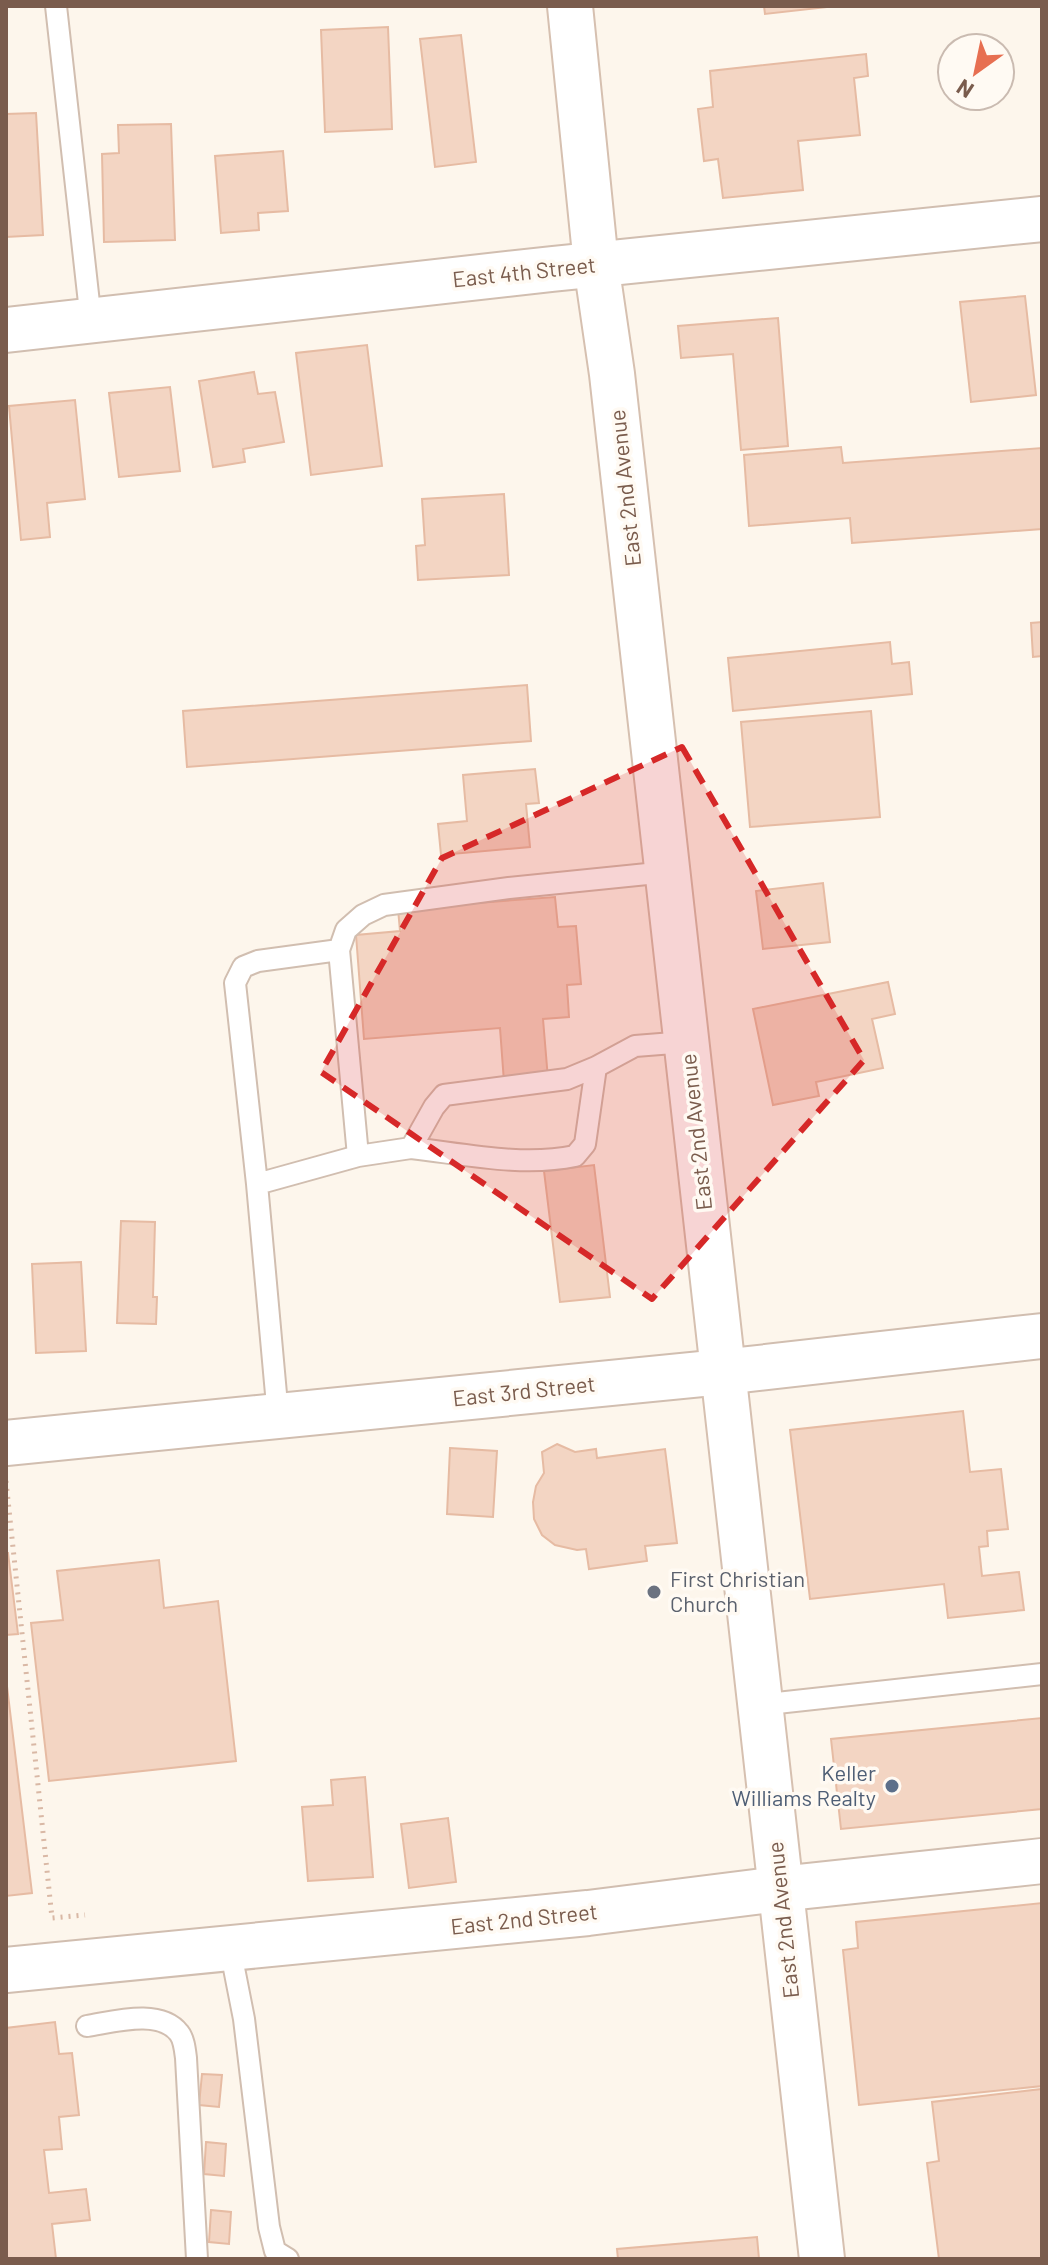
<svg xmlns="http://www.w3.org/2000/svg" width="1048" height="2265" font-family="Barlow,sans-serif">
<rect width="100%" height="100%" fill="#fdf6ec"/>
<path fill="#f3d5c3" stroke="#e6bba3" stroke-width="2" d="M764,6h72l-71,8z
M388,27l4,102 -67,3 -4,-102z
M461,35l15,127 -41,5 -15,-128z
M866,54l2,22 -14,2 6,57 -62,6 5,49 -80,8 -5,-39 -14,2 -6,-52 15,-2 -3,-36z
M36,113l7,122 -37,2v-123z
M171,124l4,116 -71,2 -2,-88 17,-1 -1,-28z
M283,151l5,60 -30,2 1,17 -38,3 -6,-77z
M1025,296l11,99 -65,7 -11,-100z
M778,318l10,128 -47,4 -8,-96 -52,4 -3,-32z
M367,345l15,121 -71,9 -15,-122z
M254,372l4,22 17,-2 9,50 -41,7 2,13 -32,5 -14,-86z
M170,387l10,84 -61,6 -10,-84z
M75,400l10,99 -38,4 3,34 -29,3 -12,-134z
M841,447l2,16 199,-15v81l-190,14 -2,-25 -101,8 -5,-71z
M504,494l5,81 -91,5 -2,-34 9,-1 -3,-46z
M1042,622v34l-9,1 -2,-34z
M890,642l2,22 17,-2 3,32 -179,17 -5,-53z
M527,685l4,56 -344,26 -4,-56z
M871,711l9,106 -130,10 -9,-105z
M535,769l4,34 -13,1 4,43 -89,8 -3,-31 29,-3 -4,-46z
M823,883l7,59 -67,7 -7,-58z
M555,897l3,30 18,-1 5,58 -14,1 2,32 -26,2 5,60 -44,3 -4,-54 -136,11 -8,-104 44,-4 -2,-22z
M888,982l7,32 -23,5 11,49 -67,14 3,14 -46,9 -20,-96z
M594,1165l16,132 -50,5 -16,-131z
M121,1221l34,1 -2,75h4l-1,27 -39,-1z
M81,1262l5,89 -50,2 -4,-89z
M963,1411l7,61 31,-3 7,60 -21,2 1,15 -9,1 3,29 37,-4 5,38 -76,8 -4,-34 -134,15 -20,-169z
M557,1444l18,8 21,-3 1,9 68,-9 12,94 -32,3 2,15 -58,8 -3,-20 -9,1 -22,-5 -13,-10 -8,-16 -1,-17 3,-16 8,-13 -2,-21z
M450,1448l47,3 -4,66 -46,-3z
M6,1553h2l10,81 -12,1z
M159,1560l5,48 54,-7 18,160 -187,20 -18,-158 32,-3 -6,-49z
M6,1678l26,215 -26,3z
M1042,1718v91l-201,20 -10,-90z
M365,1777l8,100 -65,4 -6,-74 31,-2 -2,-25z
M448,1818l8,64 -47,6 -8,-64z
M1042,1903v183l-183,19 -16,-155 15,-2 -2,-26z
M55,2022l4,32 13,-1 7,62 -20,2 3,32 -18,1 5,43 37,-4 4,31 -38,4 4,35h-50v-231z
M202,2074l20,1 -3,32 -20,-2z
M1042,2089v170h-103l-12,-96 12,-2 -7,-59z
M206,2142l20,2 -2,32 -20,-2z
M211,2210l20,2 -2,32 -20,-2z
M757,2237l2,22h-141l-1,-10z"/>
<g fill="none" stroke-linecap="round" stroke-linejoin="round">
<g stroke="#d1beb0" stroke-width="24">
<path id="service" d="M56,6l35,315
M411,1148c53,6 111,19 164,8l10,-12 11,-77
M358,1156l53,-8 23,-41 10,-12 123,-16 29,-12 39,-21 51,-4
M257,1184l-22,-201 8,-16 15,-6 81,-11
M278,1416l-21,-232 101,-28 -19,-206 7,-20 17,-15 21,-10 125,-17 158,-16
M759,1705l283,-31
M230,1948l14,71 25,208 6,24 13,8
M87,2026c26,-4 73,-18 92,7 5,6 6,17 7,25l11,201"/>
</g>
<g stroke="#d1beb0" stroke-width="48">
<path id="tertiary" d="M6,330l546,-61 490,-50
M6,1443l716,-71 320,-36
M6,1970l582,-57 191,-24 263,-28"/>
</g>
<g stroke="#d6c0b0" stroke-width="48">
<path id="secondary" d="M570,6l26,258 16,110 210,1885"/>
</g>
<path stroke="#d9b8a5" stroke-width="5" stroke-dasharray="2 6" stroke-linecap="butt" d="M6,1481l46,437 33,-3"/>
<use href="#service" stroke="#fff" stroke-width="20"/>
<use href="#tertiary" stroke="#fff" stroke-width="44"/>
<use href="#secondary" stroke="#fff" stroke-width="44"/>
</g>
<path fill="#d62828" fill-opacity="0.2" stroke="#d62828" stroke-width="6" stroke-dasharray="16 10" stroke-linejoin="round" d="M682,747l182,313 -212,239 -331,-227 121,-214z"/>
<circle fill="#6b7280" stroke="#fffaf3" stroke-width="3" cx="654" cy="1592" r="8"/>
<circle fill="#5c6f8a" stroke="#fffaf3" stroke-width="3" cx="892" cy="1786" r="8"/>
<g text-anchor="middle" stroke-width="7" stroke-linejoin="round" paint-order="stroke">
<g font-size="22" fill="#7a5c4d" stroke="#fffaf3">
<text transform="translate(524 272) rotate(-6)" y="8">East 4th Street</text>
<text transform="translate(625 488) rotate(-96)" y="8">East 2nd Avenue</text>
<text transform="translate(696 1132) rotate(-96)" y="8">East 2nd Avenue</text>
<text transform="translate(524 1391) rotate(-6)" y="8">East 3rd Street</text>
<text transform="translate(524 1919) rotate(-6)" y="8">East 2nd Street</text>
<text transform="translate(783 1920) rotate(-96)" y="8">East 2nd Avenue</text>
</g>
<g font-size="22" fill="#5b616d" stroke="#fffaf3" text-anchor="start">
<text x="670" y="1587">First Christian<tspan x="670" dy="25">Church</tspan></text>
</g>
<g font-size="22" fill="#4e5e75" stroke="#fffaf3" text-anchor="end">
<text x="876" y="1781">Keller<tspan x="876" dy="25">Williams Realty</tspan></text>
</g>
</g>
<rect width="1048" height="2265" fill="none" stroke="#7a5c4d" stroke-width="16"/>
<g transform="translate(976 72) rotate(213)"><circle r="38" fill="#fffaf3" stroke="#cabbb1" stroke-width="2"/>
<path d="M0-6L14 30L0 20L-14 30Z" fill="#e76f51"/>
<text y="-12" font-size="22" font-weight="bold" text-anchor="middle" fill="#7a5c4d">N</text>
</g>
</svg>
